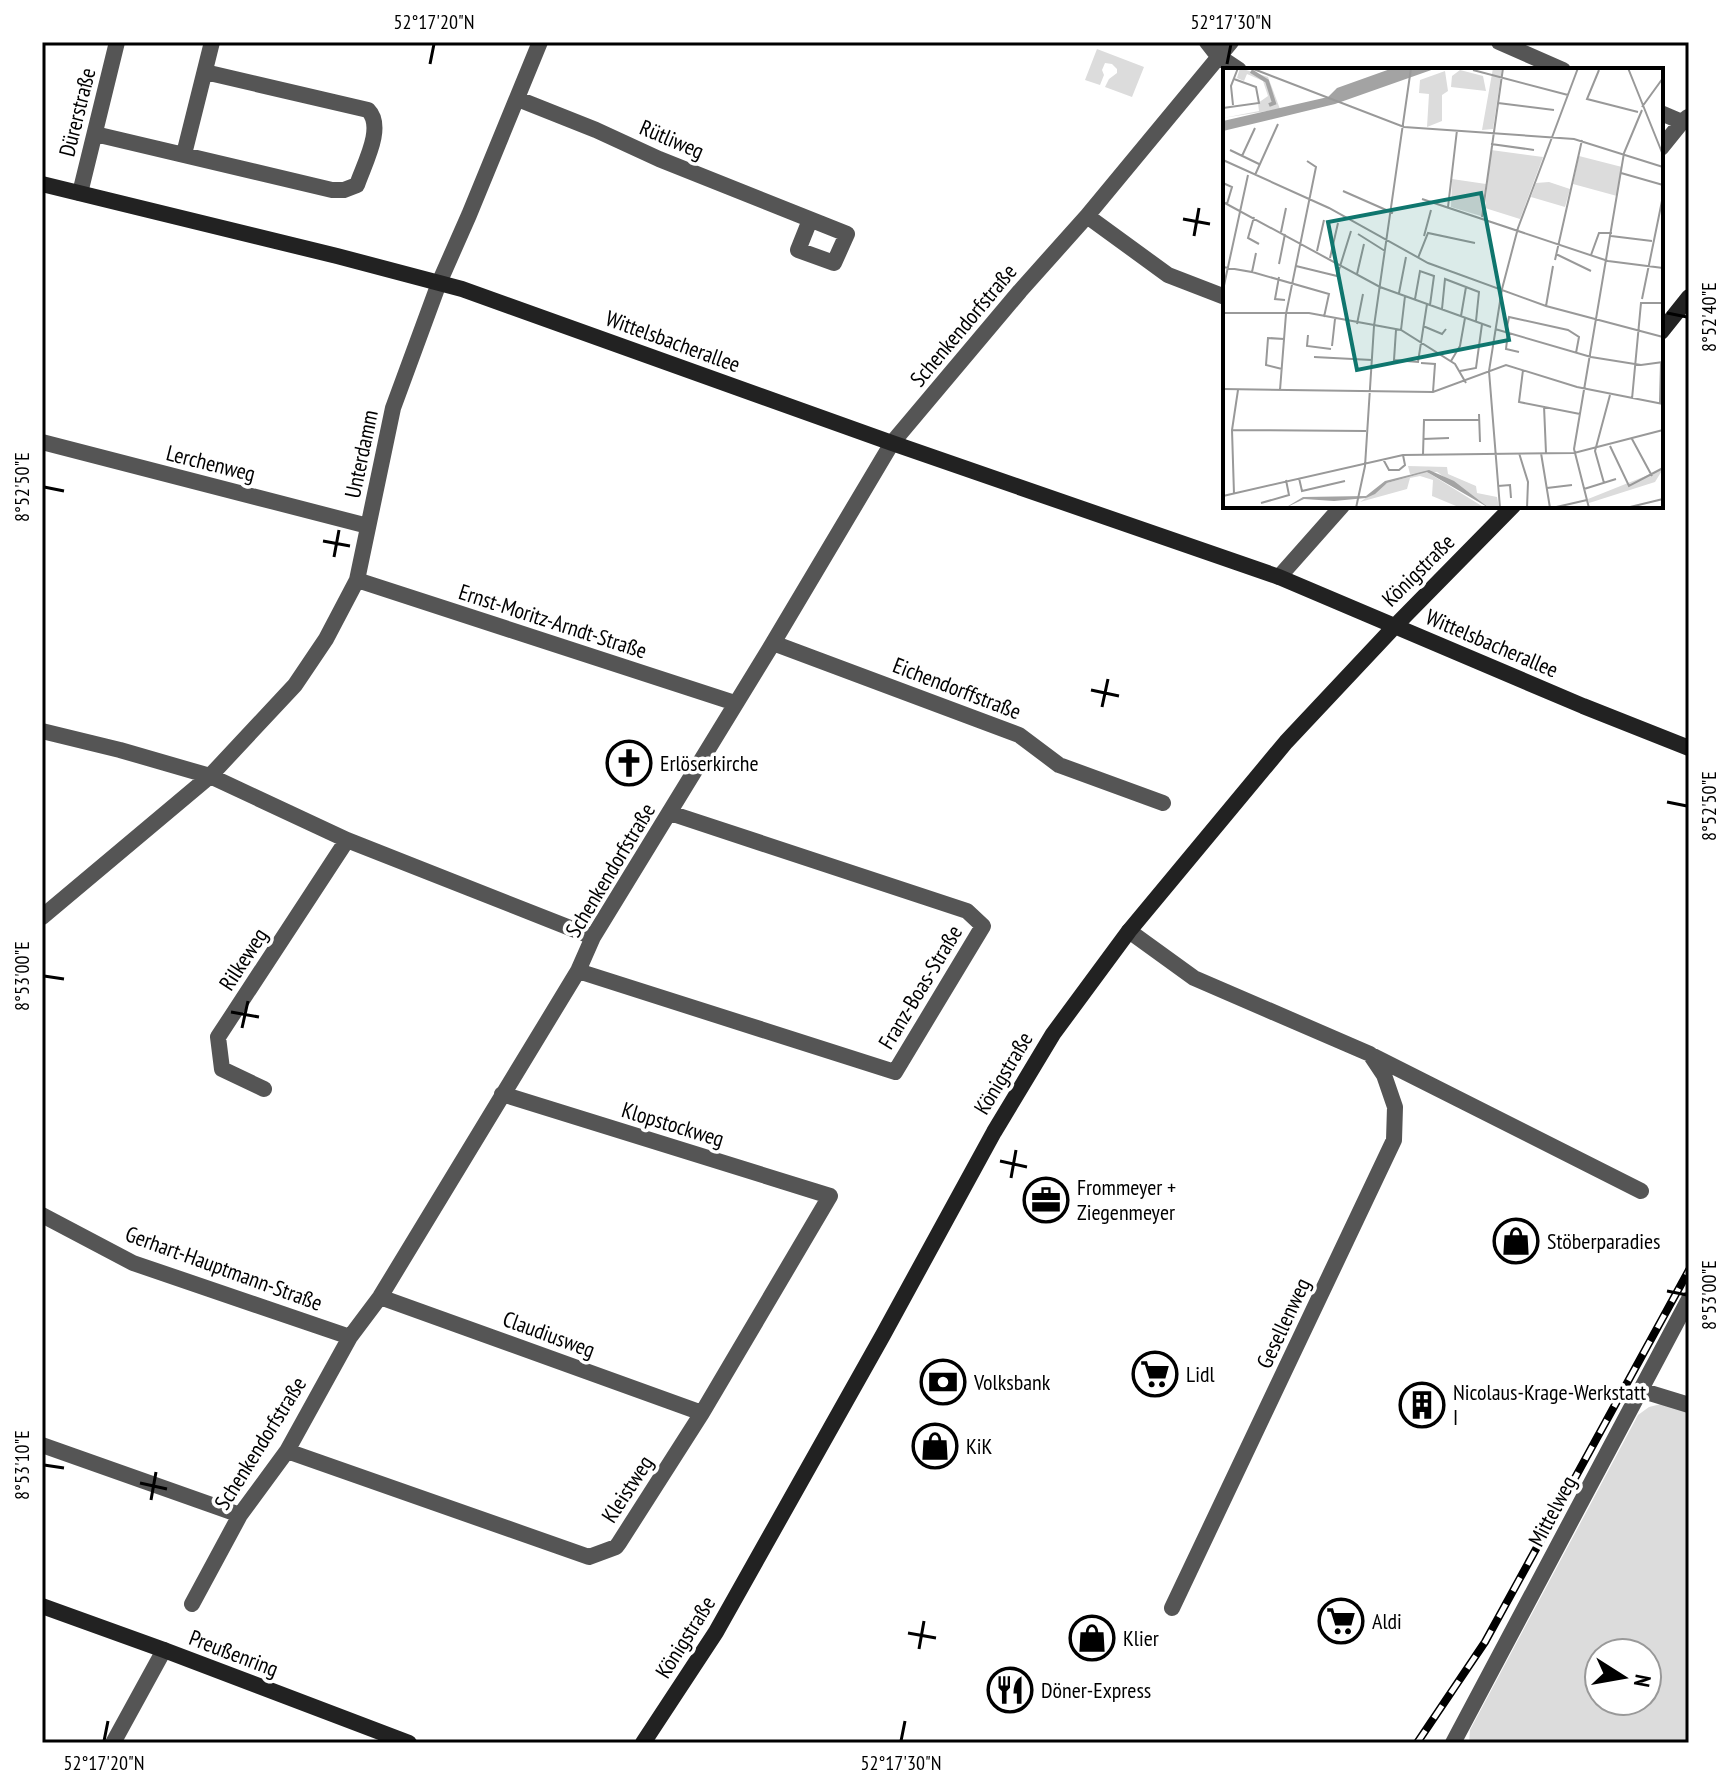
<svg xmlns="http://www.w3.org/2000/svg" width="1731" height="1785" font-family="'PT Sans Narrow',sans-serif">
<rect width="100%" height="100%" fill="#fff"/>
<path fill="#dcdcdc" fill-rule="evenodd" d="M1097,49l47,18 -12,30 -27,-10 4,-8 8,-6v-4l-5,-5 -7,-1 -3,7 2,5 -4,10 -15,-5z
M1661,1404l28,5v334h-220l1,-13 168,-315 11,-8zM1599,1653h48v48h-48z"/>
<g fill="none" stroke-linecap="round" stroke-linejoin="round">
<path stroke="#555" stroke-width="16" d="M1207,42l11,14 21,14
M1499,42l64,28
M518,99l78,31 63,29 188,75 -13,29 -36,-13 12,-30
M1661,113l21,9 6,-5
M95,134l237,56h12l13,-5c7,-21 28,-58 11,-75l-163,-38
M1661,148l21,-26
M184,154l28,-112
M80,193l37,-151
M1087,216l81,59 57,22
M42,442l326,84
M1279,577l63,-71
M357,580l378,123
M773,643l246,92 40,30 104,38
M42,731l78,19 90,26 137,64 246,97
M42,917l168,-141 85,-91 31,-46 31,-59 36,-172 46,-125 30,-68 71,-173
M1129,931l65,47 176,76 14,21 11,32 -1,33 -222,468
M578,971l317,101 88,-146 -16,-15 -297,-98
M1371,1055l270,136
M264,1089l-42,-20 -4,-32 129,-197
M42,1215l91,48 217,74
M380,1297l322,116
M1640,1390l49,15
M42,1445l198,70
M287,1451l302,106 27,-10 3,-4 83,-130 128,-217 -328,-102
M192,1604l48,-89 47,-64 63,-114 30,-40 198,-326 15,-34 180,-294 119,-200 128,-152 67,-75 144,-174
M113,1743l51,-93
M1453,1743l236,-444"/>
<path stroke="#222" stroke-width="16" d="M42,184l295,72 125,33 430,154 387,134 304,129 106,42
M1661,332l28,-35
M42,1606l122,44 245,93
M643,1743l73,-111 167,-297 111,-203 59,-98 76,-103 157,-189 109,-116 118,-120"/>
<g stroke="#000" stroke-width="8">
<path id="rail" d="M1417,1743l68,-101 204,-372"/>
</g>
<use href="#rail" stroke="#fff" stroke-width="5" stroke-dasharray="15" stroke-linecap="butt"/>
</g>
<path fill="none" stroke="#000" stroke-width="3" d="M430,64l4,-20M1227,64l4,-20M1183,219l27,5M1194,236l5,-28M1667,313l20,4M44,487l20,4M323,541l27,5M334,557l5,-27M1091,690l28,6M1102,707l6,-28M1667,802l20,4M44,976l20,3M231,1012l28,5M242,1028l6,-27M1000,1161l27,6M1011,1178l5,-28M1667,1291l20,4M44,1465l20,3M140,1483l27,6M151,1500l5,-28M908,1633l28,5M919,1649l5,-28M104,1741l4,-20M901,1741l4,-20"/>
<defs>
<g id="church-ring" transform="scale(2.3)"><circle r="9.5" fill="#fff" stroke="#000" stroke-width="1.5"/><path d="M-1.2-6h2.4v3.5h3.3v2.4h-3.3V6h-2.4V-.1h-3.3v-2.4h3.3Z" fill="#000"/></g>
<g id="office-ring" transform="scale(2.3)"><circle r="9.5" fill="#fff" stroke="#000" stroke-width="1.5"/><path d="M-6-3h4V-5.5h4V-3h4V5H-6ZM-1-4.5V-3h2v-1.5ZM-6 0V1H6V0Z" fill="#000"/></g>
<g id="shop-ring" transform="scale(2.3)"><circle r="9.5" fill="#fff" stroke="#000" stroke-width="1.5"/><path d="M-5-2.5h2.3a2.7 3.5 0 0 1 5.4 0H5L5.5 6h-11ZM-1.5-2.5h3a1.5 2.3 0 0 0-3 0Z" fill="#000"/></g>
<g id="supermarket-ring" transform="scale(2.3)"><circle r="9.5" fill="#fff" stroke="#000" stroke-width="1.5"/><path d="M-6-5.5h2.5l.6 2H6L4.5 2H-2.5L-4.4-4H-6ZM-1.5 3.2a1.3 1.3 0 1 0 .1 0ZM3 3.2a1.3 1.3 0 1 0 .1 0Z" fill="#000"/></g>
<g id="bank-ring" transform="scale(2.3)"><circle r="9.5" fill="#fff" stroke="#000" stroke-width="1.5"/><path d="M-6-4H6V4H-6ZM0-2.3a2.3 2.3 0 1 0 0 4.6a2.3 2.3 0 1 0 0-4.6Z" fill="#000"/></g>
<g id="building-ring" transform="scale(2.3)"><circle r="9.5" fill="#fff" stroke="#000" stroke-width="1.5"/><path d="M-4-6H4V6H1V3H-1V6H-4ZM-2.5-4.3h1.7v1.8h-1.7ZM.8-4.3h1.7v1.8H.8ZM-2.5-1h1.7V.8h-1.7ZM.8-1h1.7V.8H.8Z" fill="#000"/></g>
<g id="restaurant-ring" transform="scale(2.3)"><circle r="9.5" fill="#fff" stroke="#000" stroke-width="1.5"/><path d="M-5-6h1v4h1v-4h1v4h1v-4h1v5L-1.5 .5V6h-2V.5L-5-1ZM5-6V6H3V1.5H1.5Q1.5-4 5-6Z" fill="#000"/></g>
</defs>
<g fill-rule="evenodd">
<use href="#church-ring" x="629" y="763"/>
<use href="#office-ring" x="1046" y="1200"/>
<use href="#shop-ring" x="1516" y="1241"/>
<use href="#supermarket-ring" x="1155" y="1374"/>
<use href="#bank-ring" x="943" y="1382"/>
<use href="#building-ring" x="1422" y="1405"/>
<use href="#shop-ring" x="935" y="1446"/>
<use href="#supermarket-ring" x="1341" y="1621"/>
<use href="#shop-ring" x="1092" y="1638"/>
<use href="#restaurant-ring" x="1010" y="1690"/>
</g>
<g text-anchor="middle" stroke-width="7" stroke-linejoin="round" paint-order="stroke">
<g font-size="22" fill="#000" stroke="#fff">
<text transform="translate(77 112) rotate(-76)" y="8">Dürerstraße</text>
<text transform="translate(672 139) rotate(23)" y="8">Rütliweg</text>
<text transform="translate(963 325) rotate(-50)" y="8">Schenkendorfstraße</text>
<text transform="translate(673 341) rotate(20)" y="8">Wittelsbacherallee</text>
<text transform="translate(361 454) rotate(-78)" y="8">Unterdamm</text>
<text transform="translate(211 463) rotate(14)" y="8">Lerchenweg</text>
<text transform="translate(1418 570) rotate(-45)" y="8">Königstraße</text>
<text transform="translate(553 621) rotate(18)" y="8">Ernst-Moritz-Arndt-Straße</text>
<text transform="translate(1492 643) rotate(23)" y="8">Wittelsbacherallee</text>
<text transform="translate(957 688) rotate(21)" y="8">Eichendorffstraße</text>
<text transform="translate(610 870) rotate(-59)" y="8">Schenkendorfstraße</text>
<text transform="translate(243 959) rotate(-57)" y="8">Rilkeweg</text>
<text transform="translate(920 987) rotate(-59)" y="8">Franz-Boas-Straße</text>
<text transform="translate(1003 1073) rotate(-59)" y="8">Königstraße</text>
<text transform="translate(673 1124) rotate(17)" y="8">Klopstockweg</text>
<text transform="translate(224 1268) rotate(20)" y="8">Gerhart-Hauptmann-Straße</text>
<text transform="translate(1283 1323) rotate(-65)" y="8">Gesellenweg</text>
<text transform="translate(549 1334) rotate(20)" y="8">Claudiusweg</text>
<text transform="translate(260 1443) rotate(-58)" y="8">Schenkendorfstraße</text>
<text transform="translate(627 1489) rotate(-57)" y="8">Kleistweg</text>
<text transform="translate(1552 1511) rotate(-62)" y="8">Mittelweg</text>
<text transform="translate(685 1637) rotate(-58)" y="8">Königstraße</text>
<text transform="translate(234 1653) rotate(21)" y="8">Preußenring</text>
</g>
<g font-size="22" fill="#000" stroke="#fff" text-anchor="start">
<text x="660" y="771">Erlöserkirche</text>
<text x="1077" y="1195">Frommeyer +<tspan x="1077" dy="25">Ziegenmeyer</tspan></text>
<text x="1547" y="1249">Stöberparadies</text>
<text x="1186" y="1382">Lidl</text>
<text x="974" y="1390">Volksbank</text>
<text x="1453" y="1400">Nicolaus-Krage-Werkstatt<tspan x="1453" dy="25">I</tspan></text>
<text x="966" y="1454">KiK</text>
<text x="1372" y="1629">Aldi</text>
<text x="1123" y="1646">Klier</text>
<text x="1041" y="1698">Döner-Express</text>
</g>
</g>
<g transform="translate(1223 68)">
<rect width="440" height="440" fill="#fff"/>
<path d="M17,0l28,9 12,32 -57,9 36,-7 -1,-8 10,-7 -5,-15 -16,-7 -3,7 -7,-3zM270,0h9l-9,61 -11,1zM237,2l23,6 3,15 -35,-4 1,-11zM222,3l3,20 -6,4v26l-15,6 2,-33 -10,-1 1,-13zM268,82l52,7 -23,62 -35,-11zM356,88l43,11 -5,29 -44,-12zM229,111l34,5 -5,32 -30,-9zM326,114l21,7 -5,18 -34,-10 5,-14zM185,398l39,1 1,7 28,12 1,7 20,4 2,11 -12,-1 -50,-35 -27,2zM440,401l-8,13 -66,21 -1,-4zM204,404l58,36h-24l-29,-12 1,-16 -13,-4 -10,2 -3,11 -47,13 27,-19z" fill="#dcdcdc"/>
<path d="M170,0h44l-102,36 -112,27v-10l105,-24 9,-9zM206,402l25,11 35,27 -62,-36 -40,11 -12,11 -9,4 -32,3 -30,-2 -19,9 18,-11 63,-1 19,-15z" fill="#a3a3a3"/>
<path fill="none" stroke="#a3a3a3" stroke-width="4" d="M28,3l16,10 7,22 -5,2"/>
<path fill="none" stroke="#999" stroke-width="2" d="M28,0l153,59 170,12 89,28M405,0l35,87M250,2l95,25M376,2l-12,29 51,13M275,35l56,7M10,37l-2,-19 7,-18M419,39l21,-29M0,40l36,-5 -3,-16 -22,-8M268,76l43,6M7,82l29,14M19,88l13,-28M0,92l106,48 99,55 118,43 117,31M398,105l42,12M32,107l23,-51M0,115l9,4 -5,17M120,123l50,22M199,131l186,62 55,7M0,134l157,85 111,40M225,139l9,-77M31,149l-6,21 11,6M259,149l21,-149M58,164l5,-24M135,166l27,17M201,168l7,-26M388,168l41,5M94,183l7,-31M333,186l35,17M368,187l8,-22h13M107,190l8,-35M195,190l10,-25 47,10M332,192l27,-120M56,196l6,-30M73,198l41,10 14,-45M0,199l29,5 4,-19M29,204l77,22 -5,23M134,206l7,-30M56,209l-4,22 10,1M0,222l25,-115M176,225l7,-36M192,231l5,-28 14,5 -4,29M419,231l21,-103M323,238l7,-40M219,241l3,-30 34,13 -3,29M0,245h86l92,17 54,34 11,19M238,248l5,-29M134,256l6,-30M200,258l19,8 4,-5M272,261l96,28 50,8 22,-3M173,262l-2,30 24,2 9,-58M178,262l4,-34M283,264l3,-15 59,13 11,7 -3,16M285,264l-2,17 13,3M85,267l-1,11 24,3M109,278l3,-27M91,289l58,3M228,293l9,-15 5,-28M198,295l14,1 -2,28M59,301l-16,-4 2,-27 16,1M300,302l-4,32 61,12M237,303l16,-3 6,-44M0,321l210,3 73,-27 71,22 86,17M57,322l6,-76 30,-147 -9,-6M409,331l9,-96h22M437,336l1,-41M321,338l2,47M256,346l1,28M9,362l134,1M200,371l26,-1M409,371l20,37M387,378l19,40 34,-18M296,385l9,29 -1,26M318,385l9,55M200,387l1,-35h55M160,391l6,11h10l6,-5 -2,-10M76,410l3,13 43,-10M381,415l-9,-32 15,-56M275,418l12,-1 1,13M324,420l25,-3M361,421l32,-10M11,426l-2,-64 6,-40M0,428l180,-41 171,-2 89,-23M38,435l28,-8 -3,-15M133,440l9,-42 9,-140 37,-258M277,440l-11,-137 13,-82 16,-61 60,-160M329,440l35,-8M366,440l-15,-59 50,-296 18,-43M403,440l37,-9"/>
<path fill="#0f766e" fill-opacity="0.15" stroke="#0f766e" stroke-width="4" d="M258,125l28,147 -152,30 -29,-148z"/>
<rect width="440" height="440" fill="none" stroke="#000" stroke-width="4"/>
</g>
<rect width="1731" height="1785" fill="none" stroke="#ffffff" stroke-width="88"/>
<g transform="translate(1623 1677) rotate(101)"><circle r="38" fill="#ffffff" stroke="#999999" stroke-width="2"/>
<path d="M0-6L14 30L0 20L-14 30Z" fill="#000000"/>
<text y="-12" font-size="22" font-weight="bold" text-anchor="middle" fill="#000000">N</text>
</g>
<rect x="44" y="44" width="1643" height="1697" fill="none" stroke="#000" stroke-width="3"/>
<g font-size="20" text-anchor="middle" fill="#000">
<text x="434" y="29">52°17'20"N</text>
<text x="1231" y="29">52°17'30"N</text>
<text transform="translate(1709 317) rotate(-90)" y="7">8°52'40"E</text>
<text transform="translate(22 487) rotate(-90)" y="7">8°52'50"E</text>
<text transform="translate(1709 806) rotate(-90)" y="7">8°52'50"E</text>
<text transform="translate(22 976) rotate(-90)" y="7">8°53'00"E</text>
<text transform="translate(1709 1295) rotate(-90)" y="7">8°53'00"E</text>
<text transform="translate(22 1465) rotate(-90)" y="7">8°53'10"E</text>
<text x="104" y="1770">52°17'20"N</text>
<text x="901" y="1770">52°17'30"N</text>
</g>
</svg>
